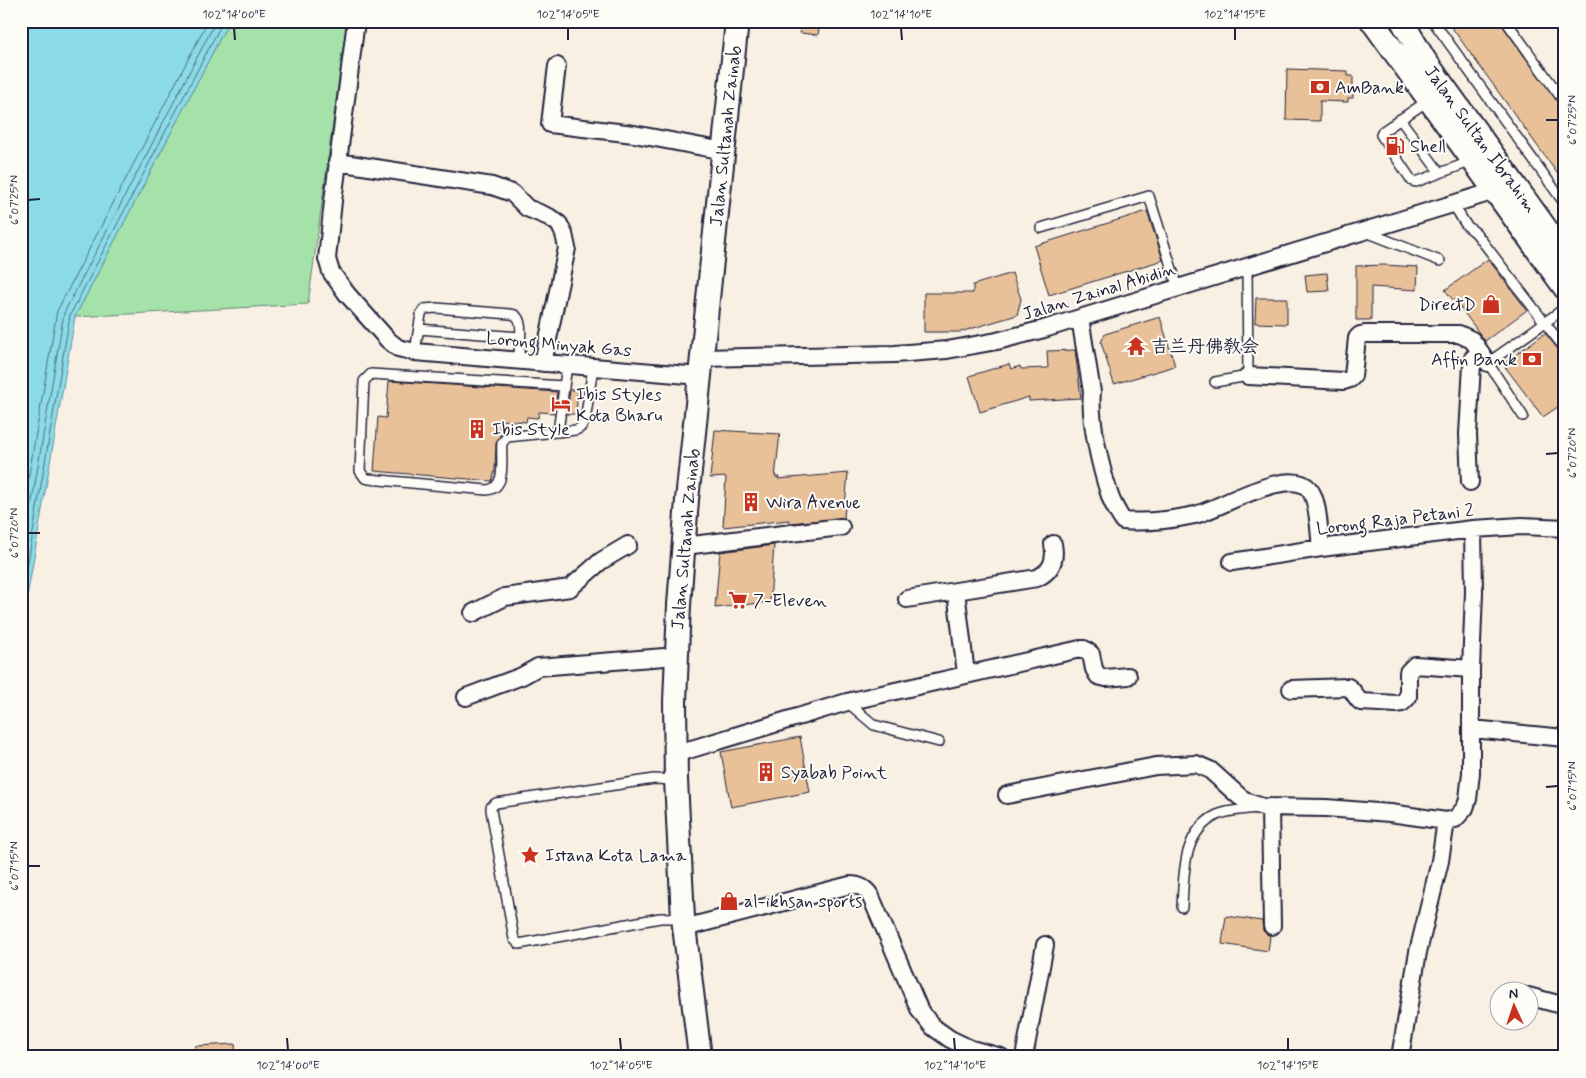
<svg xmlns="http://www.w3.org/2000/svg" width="1586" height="1078" font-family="Mynerve,'LXGW WenKai TC',sans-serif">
<rect width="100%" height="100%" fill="#f9f0e4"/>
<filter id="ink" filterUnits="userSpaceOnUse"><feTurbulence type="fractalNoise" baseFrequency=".02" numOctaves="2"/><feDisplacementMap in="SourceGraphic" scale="10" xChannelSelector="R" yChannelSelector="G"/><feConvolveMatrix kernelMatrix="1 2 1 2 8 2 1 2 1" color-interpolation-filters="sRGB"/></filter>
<g filter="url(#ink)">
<path fill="#a4e2aa" stroke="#638272" d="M229,21h118l-39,283 -233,13z"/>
<path fill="#8bdbe7" stroke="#6191a2" d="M21,21h208l-154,296 -54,316z"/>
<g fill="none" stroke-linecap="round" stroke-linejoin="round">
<path stroke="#4c6c80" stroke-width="1" d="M21,521l36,-210 151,-290
M21,566l43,-253 152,-292
M21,603l49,-288 153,-294"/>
</g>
<path fill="#e9c199" stroke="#22223b" d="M801,21h19l-2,14 -18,-2z
M1447,21h52l66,91v72z
M1287,69l61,2v5h5v22h-5v4l-28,-1v20l-34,-1z
M1147,211l16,49 -114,35 -15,-49z
M1488,259l39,51 -42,31 -31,-42 -1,1 -8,-10z
M1384,265l34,2 -1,23 -46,-3v33h-15v-54z
M1012,273l9,26 -4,16 -57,17h-36v-39h49v-8z
M1327,273l2,18 -22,1 -2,-17z
M1256,298h31v26l-32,-1z
M1160,317l15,49 -61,18 -13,-42 4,-8z
M1545,333l20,25v44l-22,15 -40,-53z
M1075,350l6,48 -52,3v-4l-49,15 -11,-36 40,-12 2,5 9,-3 1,3 27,-1 -1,-17z
M389,381l168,11 -3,21 -15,-1 -1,6 -11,-1 -1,5 -25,-2 -1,16 -4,7 -1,27 -3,11 -118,-10 4,-54 8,1z
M570,390h8l-2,24h-9z
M715,430l65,4 -5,43h4l-1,2 70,-6 -4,45 -55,5v-3l-66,7 3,-50 -16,1z
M774,545l-4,57 -55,6 5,-56z
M800,737l10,55 -79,15 -10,-55z
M1226,916l36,5 1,10 7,5 -2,15 -46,-7z
M235,1044l1,13h-41v-11z"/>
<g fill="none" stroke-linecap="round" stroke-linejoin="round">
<g stroke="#22223b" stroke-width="12">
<path id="lane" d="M1433,21l132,183
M1506,21l59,82
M1429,100l-46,31 -2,4 31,46 4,1 56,-21
M1400,119l40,54
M1453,204l13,21 10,8 89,116
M1041,228l108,-32 29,92
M1366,232l74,29
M419,329l101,8
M415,352l6,-38 3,-5 12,-1 74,6c2,0 6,1 7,3 7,6 2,35 1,44
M1215,382l33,-6 -1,-109
M564,386l-193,-12 -7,7 -4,90 5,7 4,1 118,11c21,-2 13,-33 15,-47l5,-6 69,-7 4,-2 5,-7 8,-54
M1523,416l-35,-53 77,-55
M558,432l9,-67
M847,702l27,23 65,17
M676,780l-22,-1 -158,24 -5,4v3l23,129 5,5 141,-26h23
M1182,907c2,-33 0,-75 35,-92 11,-5 26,-5 38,-7"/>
</g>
<g stroke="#22223b" stroke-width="20">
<path id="street" d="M356,21l-23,180 -6,58 4,13 16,22 41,46 10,8 17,4 285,24
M557,66l-7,58 84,10 90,17
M337,162l155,24 20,7 15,15 22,9 10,7 5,10 3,14 -24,115
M1080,318l12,74c-3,28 9,77 18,104 3,9 8,17 13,25 23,2 48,-1 72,-6 24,-6 94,-49 114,-26 10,11 10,45 12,59
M702,358l193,-4 52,-4 50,-9 47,-12 451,-138
M1248,376l96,5 6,-2 3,-3 4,-38 3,-3 5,-1h94l13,6 16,23
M1470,482l-2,-48 4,-69 1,-7 8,-5
M684,546l157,-19
M1232,562l89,-14 152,-19 49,-3 43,2
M907,599l49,-8
M473,613l32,-16 65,-9 31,-27 27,-16
M966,674l-10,-83 81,-13c15,-7 19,-18 16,-34
M1291,689l57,-2c7,4 7,11 13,15l36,2 5,-1 6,-6v-25l7,-7 56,4
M466,697l56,-21 16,-9 139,-11
M1472,729l93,9
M675,754l172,-52 233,-53h4l7,5 3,15 4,7 8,2 22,-2
M1007,795l149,-29 40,-2 14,6 30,27 10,6 13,4 63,1 64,5 56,8 9,-2 10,-11 3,-9 3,-26v-104l3,-77 -1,-63
M1270,807l2,119
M684,928l166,-43c10,0 16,3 21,12l49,114 13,16 17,12 21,10 30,8
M1528,996l37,10
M1024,1057l21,-112
M1400,1057l18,-105 22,-91 6,-40"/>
</g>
<g stroke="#22223b" stroke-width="26">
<path id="secondary" d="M1372,21l193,267
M1402,21l22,38 141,196
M700,1057l-17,-139 -7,-138 -1,-78 4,-97 8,-105 50,-479"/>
</g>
<use href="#lane" stroke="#fdfcf7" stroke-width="9"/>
<use href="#street" stroke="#fdfcf7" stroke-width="16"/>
<use href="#secondary" stroke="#fdfcf7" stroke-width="22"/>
</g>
</g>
<path fill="none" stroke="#22223b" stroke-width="2" d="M234,28l1,12M568,28v12M901,28l1,12M1235,28v12M1546,120h12M28,200l12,-1M1546,454l12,-1M28,533h12M1546,787l12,-1M28,866h12M287,1038l1,12M620,1038l1,12M954,1038l1,12M1288,1038v12"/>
<defs>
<g id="bank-bare" transform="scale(1.5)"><path d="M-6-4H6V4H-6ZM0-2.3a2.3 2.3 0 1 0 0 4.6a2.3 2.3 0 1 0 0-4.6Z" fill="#c8321e" stroke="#fdfcf7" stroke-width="2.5" paint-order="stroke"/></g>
<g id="fuel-bare" transform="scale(1.5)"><path d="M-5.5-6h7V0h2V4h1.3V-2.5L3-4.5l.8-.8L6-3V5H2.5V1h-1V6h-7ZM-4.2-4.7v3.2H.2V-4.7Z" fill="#c8321e" stroke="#fdfcf7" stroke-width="2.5" paint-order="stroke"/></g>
<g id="shop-bare" transform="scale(1.5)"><path d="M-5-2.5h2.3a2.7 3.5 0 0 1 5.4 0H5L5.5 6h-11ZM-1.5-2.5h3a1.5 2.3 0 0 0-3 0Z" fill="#c8321e" stroke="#fdfcf7" stroke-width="2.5" paint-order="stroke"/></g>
<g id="temple-bare" transform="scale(1.5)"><path d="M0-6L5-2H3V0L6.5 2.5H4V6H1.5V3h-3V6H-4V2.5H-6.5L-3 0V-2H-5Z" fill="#c8321e" stroke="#fdfcf7" stroke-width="2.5" paint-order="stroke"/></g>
<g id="hotel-bare" transform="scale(1.5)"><path d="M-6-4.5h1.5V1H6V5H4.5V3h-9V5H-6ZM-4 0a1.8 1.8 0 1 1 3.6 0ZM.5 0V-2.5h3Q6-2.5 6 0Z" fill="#c8321e" stroke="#fdfcf7" stroke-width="2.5" paint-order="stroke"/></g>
<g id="building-bare" transform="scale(1.5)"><path d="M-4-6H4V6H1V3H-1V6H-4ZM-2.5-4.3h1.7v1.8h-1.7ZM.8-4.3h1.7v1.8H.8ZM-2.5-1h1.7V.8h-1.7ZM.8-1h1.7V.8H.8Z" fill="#c8321e" stroke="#fdfcf7" stroke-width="2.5" paint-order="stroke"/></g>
<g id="supermarket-bare" transform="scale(1.5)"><path d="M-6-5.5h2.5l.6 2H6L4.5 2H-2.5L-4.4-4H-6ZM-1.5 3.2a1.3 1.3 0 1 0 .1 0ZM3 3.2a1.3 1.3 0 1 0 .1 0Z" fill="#c8321e" stroke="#fdfcf7" stroke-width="2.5" paint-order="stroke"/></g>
<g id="sight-bare" transform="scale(1.5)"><path d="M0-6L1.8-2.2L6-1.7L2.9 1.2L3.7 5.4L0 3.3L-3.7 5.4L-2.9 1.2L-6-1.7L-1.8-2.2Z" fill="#c8321e" stroke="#fdfcf7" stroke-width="2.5" paint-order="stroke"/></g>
</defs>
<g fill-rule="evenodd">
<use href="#bank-bare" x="1320" y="87"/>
<use href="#fuel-bare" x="1395" y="146"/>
<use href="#shop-bare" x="1491" y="304"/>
<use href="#temple-bare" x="1136" y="346"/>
<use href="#bank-bare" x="1532" y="359"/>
<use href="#hotel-bare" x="561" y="404"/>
<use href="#building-bare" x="477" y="429"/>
<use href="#building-bare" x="751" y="502"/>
<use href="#supermarket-bare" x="738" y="600"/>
<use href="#building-bare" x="766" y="772"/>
<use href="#sight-bare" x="530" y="855"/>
<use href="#shop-bare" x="729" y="901"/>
</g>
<g text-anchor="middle" stroke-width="4" stroke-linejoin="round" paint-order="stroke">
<g font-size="18" fill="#22223b" stroke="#fdfcf7" text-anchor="start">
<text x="1335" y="93">AmBank</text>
<text x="1410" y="152">Shell</text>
<text x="1476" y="310" text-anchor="end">DirectD</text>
<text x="1151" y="352">吉兰丹佛教会</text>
<text x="1517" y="365" text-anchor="end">Affin Bank</text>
<text x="576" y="400">Ibis Styles<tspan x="576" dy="21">Kota Bharu</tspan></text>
<text x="492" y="435">Ibis Style</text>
<text x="766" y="508">Wira Avenue</text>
<text x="753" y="606">7-Eleven</text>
<text x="781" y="778">Syabab Point</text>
<text x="545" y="861">Istana Kota Lama</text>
<text x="744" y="907">al-ikhsan sports</text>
</g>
<g font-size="18" fill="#22223b" stroke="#fdfcf7">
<text transform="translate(725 136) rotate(-84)" y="6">Jalan Sultanah Zainab</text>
<text transform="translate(1481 139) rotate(54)" y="6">Jalan Sultan Ibrahim</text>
<text transform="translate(1099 291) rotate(-17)" y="6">Jalan Zainal Abidin</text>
<text transform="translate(559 344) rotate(5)" y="6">Lorong Minyak Gas</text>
<text transform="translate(1395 519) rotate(-7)" y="6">Lorong Raja Petani 2</text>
<text transform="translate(685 539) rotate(-85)" y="6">Jalan Sultanah Zainab</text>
</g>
</g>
<rect width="1586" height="1078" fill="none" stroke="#fdfcf7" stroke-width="55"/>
<g transform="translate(1514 1006) rotate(357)"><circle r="24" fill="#fdfcf7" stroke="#a5a5ac"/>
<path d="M0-4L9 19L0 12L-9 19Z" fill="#c8321e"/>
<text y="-8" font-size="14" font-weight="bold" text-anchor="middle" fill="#22223b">N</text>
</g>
<rect x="28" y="28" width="1530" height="1022" fill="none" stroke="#22223b" stroke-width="2"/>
<g font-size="12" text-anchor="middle" fill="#22223b">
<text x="234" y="18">102°14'00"E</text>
<text x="568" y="18">102°14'05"E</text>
<text x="901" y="18">102°14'10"E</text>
<text x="1235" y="18">102°14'15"E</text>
<text transform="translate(1572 120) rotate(-90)" y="4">6°07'25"N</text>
<text transform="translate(14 200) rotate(-90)" y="4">6°07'25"N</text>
<text transform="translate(1572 453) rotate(-90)" y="4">6°07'20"N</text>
<text transform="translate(14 533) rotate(-90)" y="4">6°07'20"N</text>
<text transform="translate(1572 786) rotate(-90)" y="4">6°07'15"N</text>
<text transform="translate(14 866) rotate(-90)" y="4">6°07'15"N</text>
<text x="288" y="1069">102°14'00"E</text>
<text x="621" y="1069">102°14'05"E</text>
<text x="955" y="1069">102°14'10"E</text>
<text x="1288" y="1069">102°14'15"E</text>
</g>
</svg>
